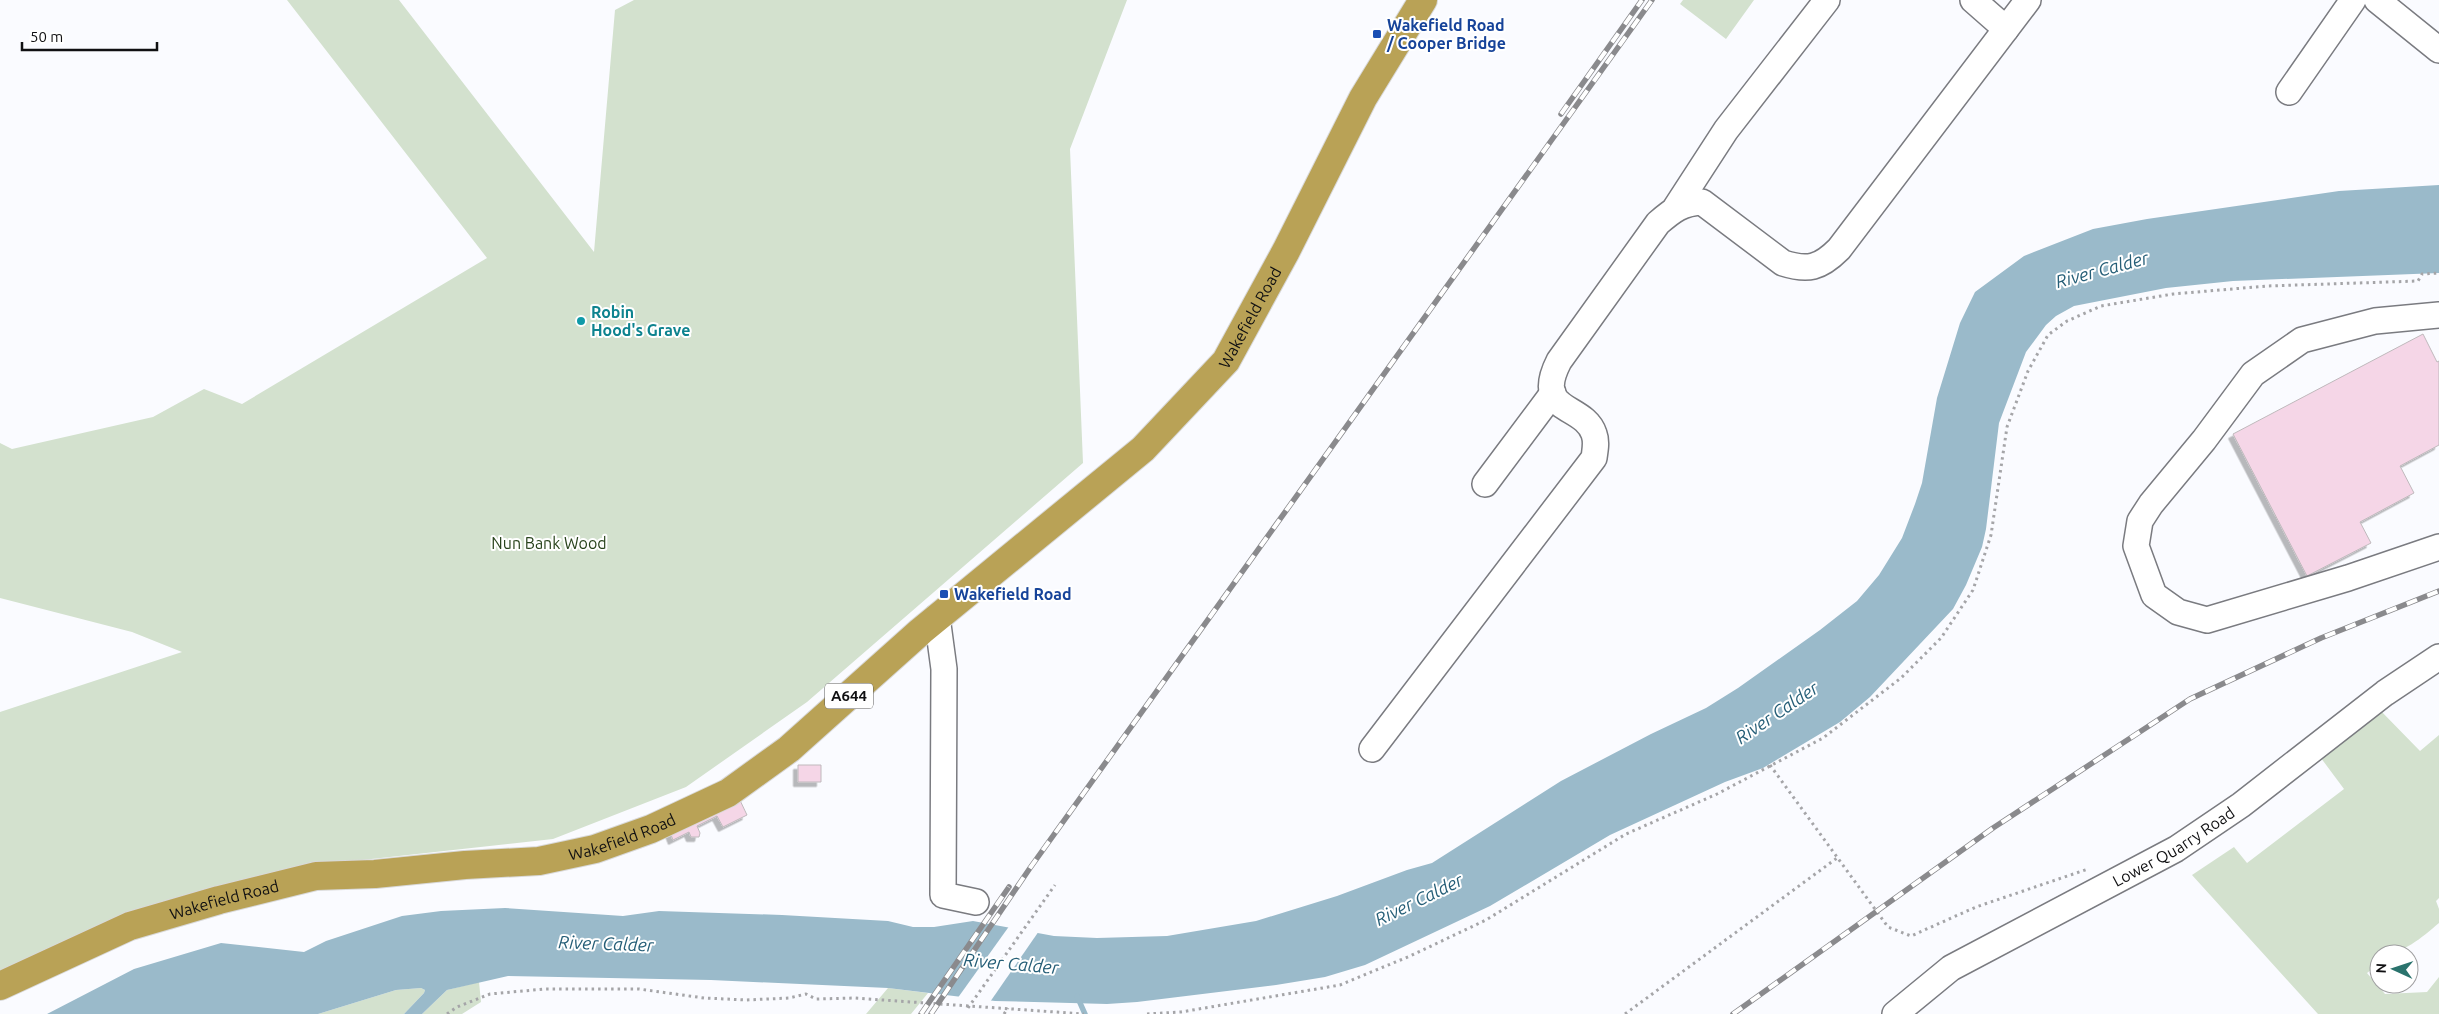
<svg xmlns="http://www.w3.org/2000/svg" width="2439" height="1014" font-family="Ubuntu,sans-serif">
<defs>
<filter id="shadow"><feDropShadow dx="-4.5" dy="4.5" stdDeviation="0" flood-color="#0004"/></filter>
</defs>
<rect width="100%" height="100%" fill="#fafbff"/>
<path fill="#d3e1ce" d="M287,0h112l195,252 21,-242 19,-10h493l-57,149 13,314 -276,239 -121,85 -133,52 -254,28 -299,110v-265l182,-60 -50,-20 -132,-34v-155l12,6 141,-32 51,-28 38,15 245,-146z
M1683,0h71l-28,39 -46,-35z
M2379,709l41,42 19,-16v163l-3,3 3,8v14c-18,15 -35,31 -60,31v10l-12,9 18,21 42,-2 12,-15v37h-121l-126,-139 42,-28 13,16 97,-74 -29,-39z
M479,982l2,20 -19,12h-40l25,-24z
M421,988l4,2 -1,3 -20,21h-86l78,-24z
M888,988l40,5 -17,21h-45z"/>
<path fill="#9abaca" d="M2439,185v88l-206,8 -67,7 -92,18 -18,10 -10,9 -20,27 -27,71 -13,106 -4,18 -16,38 -13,24 -83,88 -30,25 -77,46 -38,14 -115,53 -120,71 -125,59 -40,12 -49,8 -139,17 -30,2 -112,-3 -107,-13 -177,-8 -203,-4 -61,14 -25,24h-18l20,-21 1,-3 -4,-2 -25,2 -78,24h-271l87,-45 87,-26 83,9 22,-11 76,-25 39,-5 64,-3 118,8 36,-5 123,4 106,6 25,6h21l39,-6 81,15 43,2 70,-2 89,-15 81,-25 70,-26 25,-7 129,-82 90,-47 55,-26 32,-20 82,-58 37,-29 22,-26 23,-37 13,-34 7,-21 15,-85 23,-75 15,-31 49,-36 69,-27 54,-10 192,-28z"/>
<path fill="#fafbff" d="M1010,925l29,6 -49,71 -33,-3z"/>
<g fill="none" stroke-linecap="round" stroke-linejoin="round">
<path stroke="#9abaca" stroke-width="5.5" d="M1077,996l8,18"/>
</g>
<path fill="#f5d6e7" stroke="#bfb9bc" filter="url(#shadow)" d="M2423,334l14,28 2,-1v84l-39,21 14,27 -54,29 11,21 -64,33 -74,-142z
M798,765h23v17h-23z
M737,794l10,21 -24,12 -6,-11 -20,10 3,7 -1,4h-8l-2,-5 -16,8 -5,-13z"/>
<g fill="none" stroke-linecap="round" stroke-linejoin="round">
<g stroke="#7a7b80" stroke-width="28">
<g id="minor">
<path d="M1973,0l33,29"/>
<path d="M2377,0l62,50"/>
<path d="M2289,92l64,-92"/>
<path d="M1676,207l50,-77 101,-130"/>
<path d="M2439,315l-64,6 -73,19 -49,34 -49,66 -53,64 -11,17 -4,25 18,49 24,17 29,8 141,-42 91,-31"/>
<path d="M1485,484l68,-91"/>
<path d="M937,617l7,52 -1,226 33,7"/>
<path d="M1372,749l222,-291c1,-8 3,-16 0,-24 -10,-31 -62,-20 -35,-73l99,-138c15,-13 24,-20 44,-21l81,61c25,8 37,5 56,-14l189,-249"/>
<path id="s1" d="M1895,1014l56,-46 225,-119 65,-44 144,-112 54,-36"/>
</g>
</g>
<g stroke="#d9d9d9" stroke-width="30">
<g id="highway">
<path id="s2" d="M0,986l130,-60 89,-26 97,-24 59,-2 90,-9 74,-4 56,-12 56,-20 77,-36 61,-44 132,-118 222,-182 83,-88 60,-110 77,-153 60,-98"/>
</g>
</g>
<path stroke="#a5a5a8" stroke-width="3" stroke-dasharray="2.5 4" stroke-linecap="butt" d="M1770,765l118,162 23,9 65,-29 112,-38
M447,1014l10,-7 33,-13 55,-5h94l65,9 42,2 43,-2 17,-4 10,5 38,-1 230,16
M1004,1014l4,-6
M1147,1014l34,-2 159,-27 70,-29 76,-36 140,-86 91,-40 106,-56 78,-60 40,-40 32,-48 18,-55 16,-108 21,-56 20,-36 19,-14 34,-15 72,-12 94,-8 151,-5 4,-7 17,-1
M1625,1014l212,-156"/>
<use href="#minor" stroke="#fff" stroke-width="25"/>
<use href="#highway" stroke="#b9a256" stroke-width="28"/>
<g stroke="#8a8a8d" stroke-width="5.5">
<path id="rail" d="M1561,114l81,-114
M921,1014l88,-127
M931,1014l99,-146 622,-868
M1733,1014l260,-186 197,-129 131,-61 118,-47"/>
</g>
<use href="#rail" stroke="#fff" stroke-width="4" stroke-dasharray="11" stroke-linecap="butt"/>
<path stroke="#a5a5a8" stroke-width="3" stroke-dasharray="2.5 4" stroke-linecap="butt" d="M968,1008l87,-123"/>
</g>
<g fill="#1a4fb4" stroke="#fff" stroke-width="2">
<rect x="1372" y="29" width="10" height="10" rx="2.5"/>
<rect x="939" y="589" width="10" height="10" rx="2.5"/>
</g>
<circle fill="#0f9aa8" stroke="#fff" stroke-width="2" cx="581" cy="321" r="5"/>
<g text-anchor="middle" stroke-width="4" stroke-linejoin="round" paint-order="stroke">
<rect fill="#fff" stroke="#585859" stroke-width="1" x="825" y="683.5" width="48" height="25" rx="4"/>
<g font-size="15" font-weight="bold" fill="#101012">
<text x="849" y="701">A644</text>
</g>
<g font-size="16" font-weight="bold" fill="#164399" stroke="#fff" text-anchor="start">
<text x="1387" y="31">Wakefield Road<tspan x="1387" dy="18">/ Cooper Bridge</tspan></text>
<text x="954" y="600">Wakefield Road</text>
</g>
<g font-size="16" font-weight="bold" fill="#0d838f" stroke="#fff" text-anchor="start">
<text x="591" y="318">Robin<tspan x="591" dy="18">Hood's Grave</tspan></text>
</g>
<g font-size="16" fill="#101012" stroke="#fff">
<text dy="6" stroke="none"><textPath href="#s2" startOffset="1471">Wakefield Road</textPath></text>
<text dy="6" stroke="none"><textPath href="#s2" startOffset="646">Wakefield Road</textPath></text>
<text dy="6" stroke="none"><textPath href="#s1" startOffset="326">Lower Quarry Road</textPath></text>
<text dy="6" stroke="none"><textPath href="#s2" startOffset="241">Wakefield Road</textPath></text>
</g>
<g font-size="16" fill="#28431c" stroke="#fff">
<text x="549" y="549">Nun Bank Wood</text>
</g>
<g font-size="18" font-style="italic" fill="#255e77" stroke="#fff">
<text transform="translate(2102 270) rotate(-15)" y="6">River Calder</text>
<text transform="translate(1777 713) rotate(-34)" y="6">River Calder</text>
<text transform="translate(1419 900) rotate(-26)" y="6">River Calder</text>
<text transform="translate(606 944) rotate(2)" y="6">River Calder</text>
<text transform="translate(1011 964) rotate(5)" y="6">River Calder</text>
</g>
</g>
<g transform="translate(2394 969) rotate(273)"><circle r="24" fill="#ffffff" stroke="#9f9fa0"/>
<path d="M0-4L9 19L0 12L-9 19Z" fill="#2a736d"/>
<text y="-8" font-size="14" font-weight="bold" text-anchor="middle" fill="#101012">N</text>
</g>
<path d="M22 42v8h135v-8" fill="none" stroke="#101012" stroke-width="2.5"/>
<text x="30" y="42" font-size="15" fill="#101012" stroke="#ffffff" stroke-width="4" paint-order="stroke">50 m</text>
</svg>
